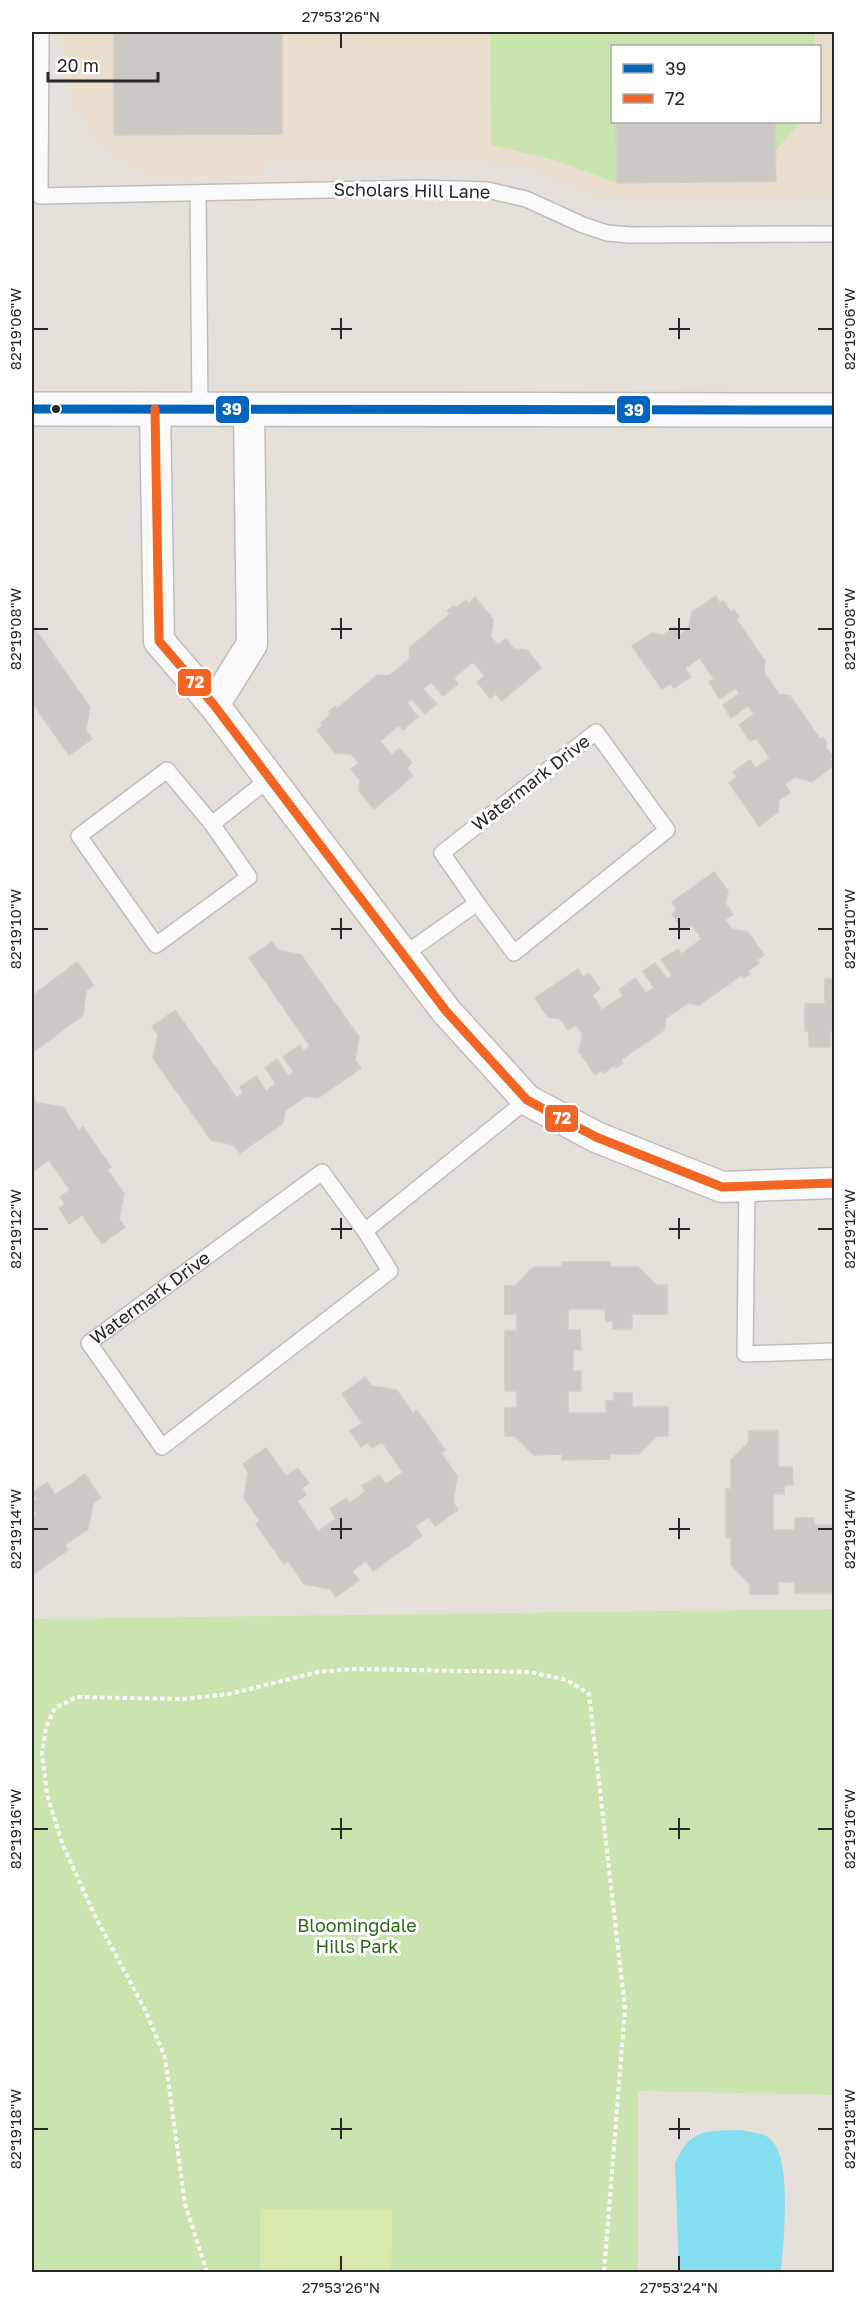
<svg xmlns="http://www.w3.org/2000/svg" width="866" height="2304" font-family="'Golos Text',sans-serif">
<rect width="100%" height="100%" fill="#e6e0db"/>
<path fill="#ebdece" fill-rule="evenodd" d="M61,32h773v168l-208,1 -27,-5 -74,-28 -42,-6 -218,-1v11l-92,7 -39,-10 -35,-25 -21,-33 -12,-27zM612,46h208v76h-208z"/>
<path fill="#cae4b0" d="M490,32h325v14h-203v76h188l-25,30 1,29 -159,2 -63,-23 -63,-15z
M834,1609v486l-196,-4v181h-606v-653z"/>
<path fill="#d8e9ac" d="M260,2209l132,1 -1,60h-131z"/>
<path fill="#86def1" d="M741,2130c8,2 20,3 27,7 26,17 15,107 13,135h-102l-4,-109c16,-35 31,-32 66,-33z"/>
<path fill="#ccc9c5" stroke="#d1ccc7" stroke-width="1.5" d="M114,32h168v102l-168,1z
M616,122h159l1,59 -159,2z
M716,596l4,7 3,-2 8,11 3,-2 5,7 -3,2 29,42 -1,12 15,21 11,2 30,43 3,-2 4,7 -2,2 8,11 -3,2 4,6 -22,17 -17,-5 -10,7 5,9 -11,7 -1,12 -19,14 -30,-43 8,-6 -4,-5 17,-12 5,8 15,-10 -14,-20 -6,3 -11,-16 15,-11 -6,-8 -17,12 -8,-13 16,-11 -3,-6 -16,11 -11,-17 5,-3 -14,-21 -15,10 6,9 -17,11 -3,-5 -9,6 -30,-43 20,-13 11,2 11,-8 6,8 9,-7 3,-16z
M475,597l18,22 -2,18 7,8 8,-6 8,10 13,1 14,18 -39,33 -6,-7 -6,4 -13,-16 8,-6 -12,-14 -19,16 4,6 -15,12 -12,-14 -8,7 14,15 -12,10 -13,-15 -5,4 11,14 -15,13 -4,-5 -19,16 12,14 7,-7 13,15 -5,5 6,8 -39,33 -15,-18 1,-11 -9,-11 8,-6 -8,-9 -16,-1 -18,-23 6,-5 -2,-2 10,-9 -2,-2 6,-6 2,3 40,-34 12,1 20,-17 1,-12 40,-33 -3,-3 7,-5 2,2 10,-8 3,3z
M32,625l58,82 -4,23 6,9 -23,16 -37,-53z
M714,872l14,19 -3,12 8,11 -8,6 7,9 16,3 16,23 -7,5 2,3 -11,8 2,3 -7,4 -1,-3 -43,30 -11,-2 -22,15 -2,12 -43,30 2,3 -7,5 -1,-3 -11,8 -2,-3 -7,5 -16,-24 4,-17 -7,-9 -8,5 -8,-11 -12,-2 -13,-19 43,-29 5,8 6,-4 11,16 -8,6 10,15 21,-14 -4,-6 16,-12 11,15 8,-5 -11,-17 12,-8 12,16 5,-4 -11,-15 17,-11 3,5 21,-15 -10,-14 -9,5 -11,-16 5,-4 -5,-8z
M272,942l6,8 23,5 58,82 -4,23 6,8 -43,30 -12,-2 -21,15 -2,12 -43,30 -6,-8 -23,-5 -58,-82 5,-23 -6,-8 23,-17 62,88 6,-5 -3,-6 16,-11 10,15 10,-7 -11,-16 12,-9 11,17 6,-4 -11,-15 17,-12 3,6 7,-5 -61,-88z
M77,962l17,23 -8,6 -3,24 -51,38v-57z
M825,979h9v52h-4v16h-21v-16h-4v-27h20z
M32,1095l5,8 26,4 16,24 4,-4 28,40 -4,3 17,23 -5,26 6,8 -23,17 -20,-29 -13,9 -10,-16 6,-4 -5,-7 10,-7 -21,-30 -17,12z
M562,1262h48v5h28l19,18h10v29h-35v15h-19v-8h-7l-1,-12h-37v21h12l1,20h-8v21h8v20h-13v22h38v-12h8v-8h18v14h36v29h-11l-18,18h-29v5l-48,1v-6l-28,1 -19,-19h-10v-28h12v-17h-12v-60h12v-17h-12v-28h10l18,-19h29z
M365,1377l6,9 26,4 16,24 4,-4 28,40 -4,3 16,23 -4,26 5,8 -23,16 -6,-9 -14,9 7,10 -49,35 -7,-10 -14,10 7,9 -23,17 -6,-8 -26,-5 -16,-23 -4,3 -28,-40 4,-3 -16,-23 4,-26 -5,-8 23,-16 20,28 12,-8 11,15 -7,5 4,7 -9,6 21,30 18,-12 -6,-10 16,-11 4,5 16,-12 -4,-5 17,-11 7,9 17,-12 -21,-30 -10,6 -5,-6 -6,5 -11,-16 12,-8 -20,-29z
M749,1431h29v36h14l1,18h-9v9h-11v36h22v-12h19v7h20v68h-39v-11h-17v12h-28v-10l-19,-19v-28h-5v-48h5v-29l18,-18z
M85,1474l16,24 -8,5 -5,26 -23,16 3,5 -36,25v-57l5,-4 -5,-7v-4l5,-4 -5,-6 15,-11 8,13z"/>
<g fill="none" stroke-linecap="round" stroke-linejoin="round">
<g stroke="#bebdbe" stroke-width="18">
<g id="lane">
<path d="M41,32l-1,164 382,-8 65,2 39,9 57,26 24,8 23,2 204,-1"/>
<path d="M198,193l2,216"/>
<path d="M212,824l37,53 -93,68 -77,-109 88,-66 45,54 57,-45"/>
<path d="M402,956l75,-53 37,50 153,-123 -71,-98 -154,121 35,50"/>
<path d="M747,1186l-2,168 89,-3"/>
<path id="s1" d="M365,1231l25,40 -228,176 -73,-104 233,-171 43,59 162,-131"/>
</g>
</g>
<g stroke="#bebdbe" stroke-width="33">
<path id="street" d="M155,409l4,232 55,64 232,306 81,89 69,37 126,50 112,-4
M214,705l38,-61 -3,-235"/>
</g>
<g stroke="#bebdbe" stroke-width="36">
<path id="secondary" d="M32,409l802,1"/>
</g>
<path stroke="#fbfafa" stroke-width="4" stroke-dasharray="4.5 3" stroke-linecap="butt" d="M207,2272l-22,-68 -20,-147 -21,-49 -50,-94 -32,-71 -15,-49 -5,-41 4,-26 9,-19 22,-11 106,2 46,-5 89,-22 35,-3 177,3 37,8 22,14 36,315 -21,263"/>
<use href="#lane" stroke="#fbfafa" stroke-width="15"/>
<use href="#street" stroke="#fbfafa" stroke-width="30"/>
<use href="#secondary" stroke="#fbfafa" stroke-width="33"/>
<g stroke="#fff" stroke-width="14">
<path id="bus-1" d="M32,409l802,1"/>
</g>
<g stroke="#fff" stroke-width="14">
<path id="bus-2" d="M155,409l4,232 55,64 232,306 81,89 69,37 126,50 112,-4"/>
</g>
<use href="#bus-1" stroke="#0065bd" stroke-width="9"/>
<use href="#bus-2" stroke="#f26522" stroke-width="9"/>
</g>
<path fill="none" stroke="#272727" stroke-width="2" d="M341,33v15M341,318v21M679,318v21M33,329h15M331,329h21M669,329h21M818,329h15M341,618v21M679,618v21M33,629h15M331,629h21M669,629h21M818,629h15M341,918v21M679,918v21M33,929h15M331,929h21M669,929h21M818,929h15M341,1218v21M679,1218v21M33,1229h15M331,1229h21M669,1229h21M818,1229h15M341,1518v21M679,1518v21M33,1529h15M331,1529h21M669,1529h21M818,1529h15M341,1818v21M679,1818v21M33,1829h15M331,1829h21M669,1829h21M818,1829h15M341,2118v21M679,2118v21M33,2129h15M331,2129h21M669,2129h21M818,2129h15M341,2256v15M679,2256v15"/>
<circle fill="#272727" stroke="#fff" stroke-width="2" cx="56" cy="409" r="5"/>
<g text-anchor="middle" stroke-width="6" stroke-linejoin="round" paint-order="stroke">
<g font-size="18" fill="#272727" stroke="#fff">
<text transform="translate(412 191) rotate(1)" y="6">Scholars Hill Lane</text>
<text transform="translate(531 783) rotate(-38)" y="6">Watermark Drive</text>
<text dy="6" stroke="none"><textPath href="#s1" startOffset="538">Watermark Drive</textPath></text>
</g>
<g font-size="18" fill="#2b6812" stroke="#fff">
<text x="357" y="1932">Bloomingdale<tspan x="357" dy="21">Hills Park</tspan></text>
</g>
</g>
<g stroke="#fff" stroke-width="2">
<rect x="215" y="395" width="35" height="29" rx="6" fill="#0065bd"/>
<rect x="616" y="395" width="35" height="29" rx="6" fill="#0065bd"/>
<rect x="177" y="668" width="35" height="29" rx="6" fill="#f26522"/>
<rect x="544" y="1104" width="35" height="29" rx="6" fill="#f26522"/>
</g>
<g font-size="16" text-anchor="middle" font-weight="bold" fill="#fff">
<text x="232" y="415">39</text>
<text x="634" y="416">39</text>
<text x="195" y="688">72</text>
<text x="562" y="1124">72</text>
</g>
<rect width="866" height="2304" fill="none" stroke="#ffffff" stroke-width="66"/>
<rect x="611" y="45" width="210" height="78" fill="#ffffff" stroke="#a9a9a9" stroke-width="1.5"/>
<rect x="623" y="64" width="30" height="9" fill="#0065bd" stroke="#a9a9a9" stroke-width="1.5"/>
<text x="665" y="75" font-size="18" fill="#272727">39</text>
<rect x="623" y="94" width="30" height="9" fill="#f26522" stroke="#a9a9a9" stroke-width="1.5"/>
<text x="665" y="105" font-size="18" fill="#272727">72</text>
<path d="M48 72v9h110v-9" fill="none" stroke="#272727" stroke-width="3"/>
<text x="57" y="72" font-size="18" fill="#272727" stroke="#ffffff" stroke-width="4.5" paint-order="stroke">20 m</text>
<rect x="33" y="33" width="800" height="2238" fill="none" stroke="#272727" stroke-width="2"/>
<g font-size="15" text-anchor="middle" fill="#272727">
<text x="341" y="22">27°53'26"N</text>
<text transform="translate(850 329) rotate(-90)" y="5">82°19'06"W</text>
<text transform="translate(16 329) rotate(-90)" y="5">82°19'06"W</text>
<text transform="translate(850 629) rotate(-90)" y="5">82°19'08"W</text>
<text transform="translate(16 629) rotate(-90)" y="5">82°19'08"W</text>
<text transform="translate(850 929) rotate(-90)" y="5">82°19'10"W</text>
<text transform="translate(16 929) rotate(-90)" y="5">82°19'10"W</text>
<text transform="translate(850 1229) rotate(-90)" y="5">82°19'12"W</text>
<text transform="translate(16 1229) rotate(-90)" y="5">82°19'12"W</text>
<text transform="translate(850 1529) rotate(-90)" y="5">82°19'14"W</text>
<text transform="translate(16 1529) rotate(-90)" y="5">82°19'14"W</text>
<text transform="translate(16 1829) rotate(-90)" y="5">82°19'16"W</text>
<text transform="translate(850 1829) rotate(-90)" y="5">82°19'16"W</text>
<text transform="translate(850 2129) rotate(-90)" y="5">82°19'18"W</text>
<text transform="translate(16 2129) rotate(-90)" y="5">82°19'18"W</text>
<text x="341" y="2293">27°53'26"N</text>
<text x="679" y="2293">27°53'24"N</text>
</g>
</svg>
